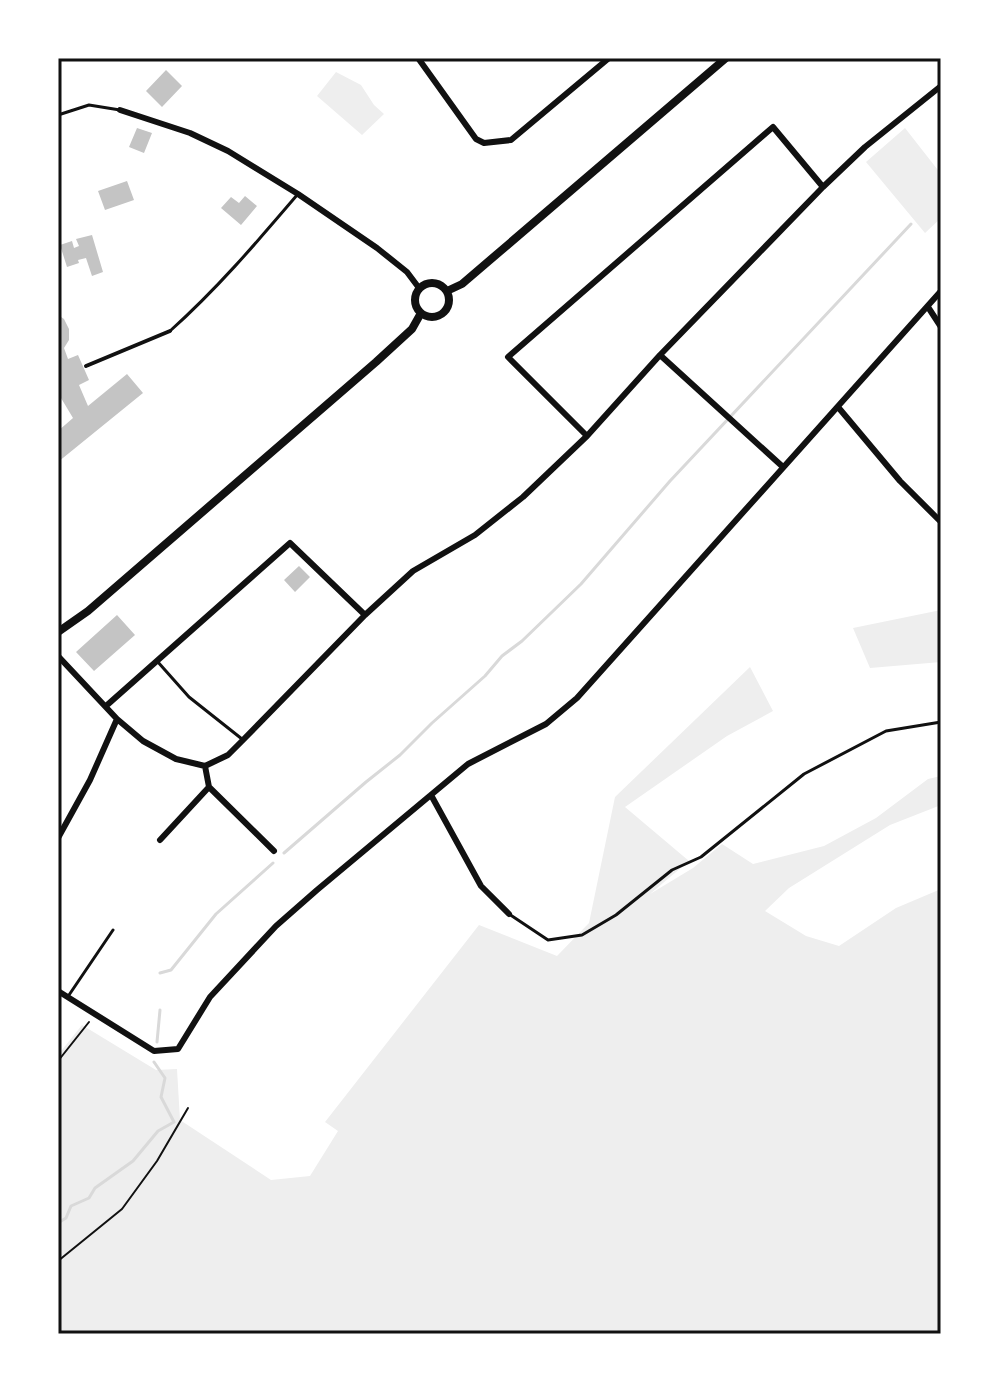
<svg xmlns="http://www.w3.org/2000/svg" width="999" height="1392" font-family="Signika,sans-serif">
<rect width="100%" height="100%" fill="#fff"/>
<path fill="#eee" d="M336,72l25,13 13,20 10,9 -22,21 -45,-39z
M905,128l36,46v44l-16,15 -59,-71z
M941,610v52l-71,6 -17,-40z
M750,667l23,44 -46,25 -102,71 64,54 -39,33 43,-26 29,-24 31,20 71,-18 52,-28 52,-39 13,-3v29l-51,20 -101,63 -24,23 41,25 33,10 57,-38 45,-19v445h-883v-279l24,-30 74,45 21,-1 3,51 91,60 39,-4 28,-45 -13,-9 154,-197 78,31 32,-33 26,-126z"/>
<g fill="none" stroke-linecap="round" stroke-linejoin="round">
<path stroke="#d9d9d9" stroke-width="3" d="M284,853l82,-71 34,-27 32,-32 53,-47 17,-20 20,-15 59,-57 89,-103 241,-257
M160,973l11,-3 45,-56 57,-51
M157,1042l3,-32
M58,1223l8,-5 5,-12 18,-8 6,-10 38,-27 25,-30 16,-9 -13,-25 4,-19 -11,-16"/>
</g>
<path fill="#c4c4c4" d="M166,70l16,16 -20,21 -16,-16z
M137,128l15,5 -8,20 -15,-6z
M127,181l7,19 -29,10 -7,-19z
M245,196l12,10 -16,19 -20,-17 10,-11 8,6z
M92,235l11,37 -11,4 -6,-18 -8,2 1,3 -12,4 -7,-22 12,-4 2,7 5,-2 -3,-7z
M58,315l6,4 5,10v11l-5,8 4,11 10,-4 11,25 -10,5 9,21 39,-32 16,19 -85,69v-31l15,-13 -15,-25v-30l2,-1 -2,-7z
M299,566l11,11 -15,15 -11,-12z
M117,615l18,20 -41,36 -18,-19z"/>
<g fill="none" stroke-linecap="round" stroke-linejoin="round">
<path stroke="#111" stroke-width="2" d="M58,1061l31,-39
M58,1261l64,-52 35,-48 31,-53"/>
<path stroke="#111" stroke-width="3" d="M58,115l31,-10 31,5
M170,331c47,-42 87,-89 128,-137
M157,661l32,36 53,42
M509,914l39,26 34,-5 34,-20 56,-45 29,-13 103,-83 82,-43 55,-9
M69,995l44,-65"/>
<path stroke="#111" stroke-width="4" d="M86,366l84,-35"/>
<path stroke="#111" stroke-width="6" d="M418,58l58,81 8,4 27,-3 98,-82
M120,110l70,23 38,18 70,43 79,54 30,24 12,16
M928,307l13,20
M660,355l123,112
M838,407l62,74 41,41
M587,436l-79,-79 265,-230 50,60
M58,656l59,63 -27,61 -32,58
M106,706l184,-163 75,72
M117,719l26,22 33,18 29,7 23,-11 15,-15 122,-125 48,-44 62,-36 48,-38 64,-61 73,-81 163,-168 42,-40 76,-61
M209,787l65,64
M431,795l50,91 28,28
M160,840l49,-53 -4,-21
M58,991l96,60 24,-2 32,-52 66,-71 41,-36 151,-126 78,-40 31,-26 364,-407"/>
<path stroke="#111" stroke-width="8" d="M415 300a17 17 0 1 1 34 0a17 17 0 1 1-34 0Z
M447,291l15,-7 264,-226
M58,632l30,-21 288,-249 36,-33 9,-16"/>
</g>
<rect width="999" height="1392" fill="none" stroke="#ffffff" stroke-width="120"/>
<rect x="60" y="60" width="879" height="1272" fill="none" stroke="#111" stroke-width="3"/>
</svg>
